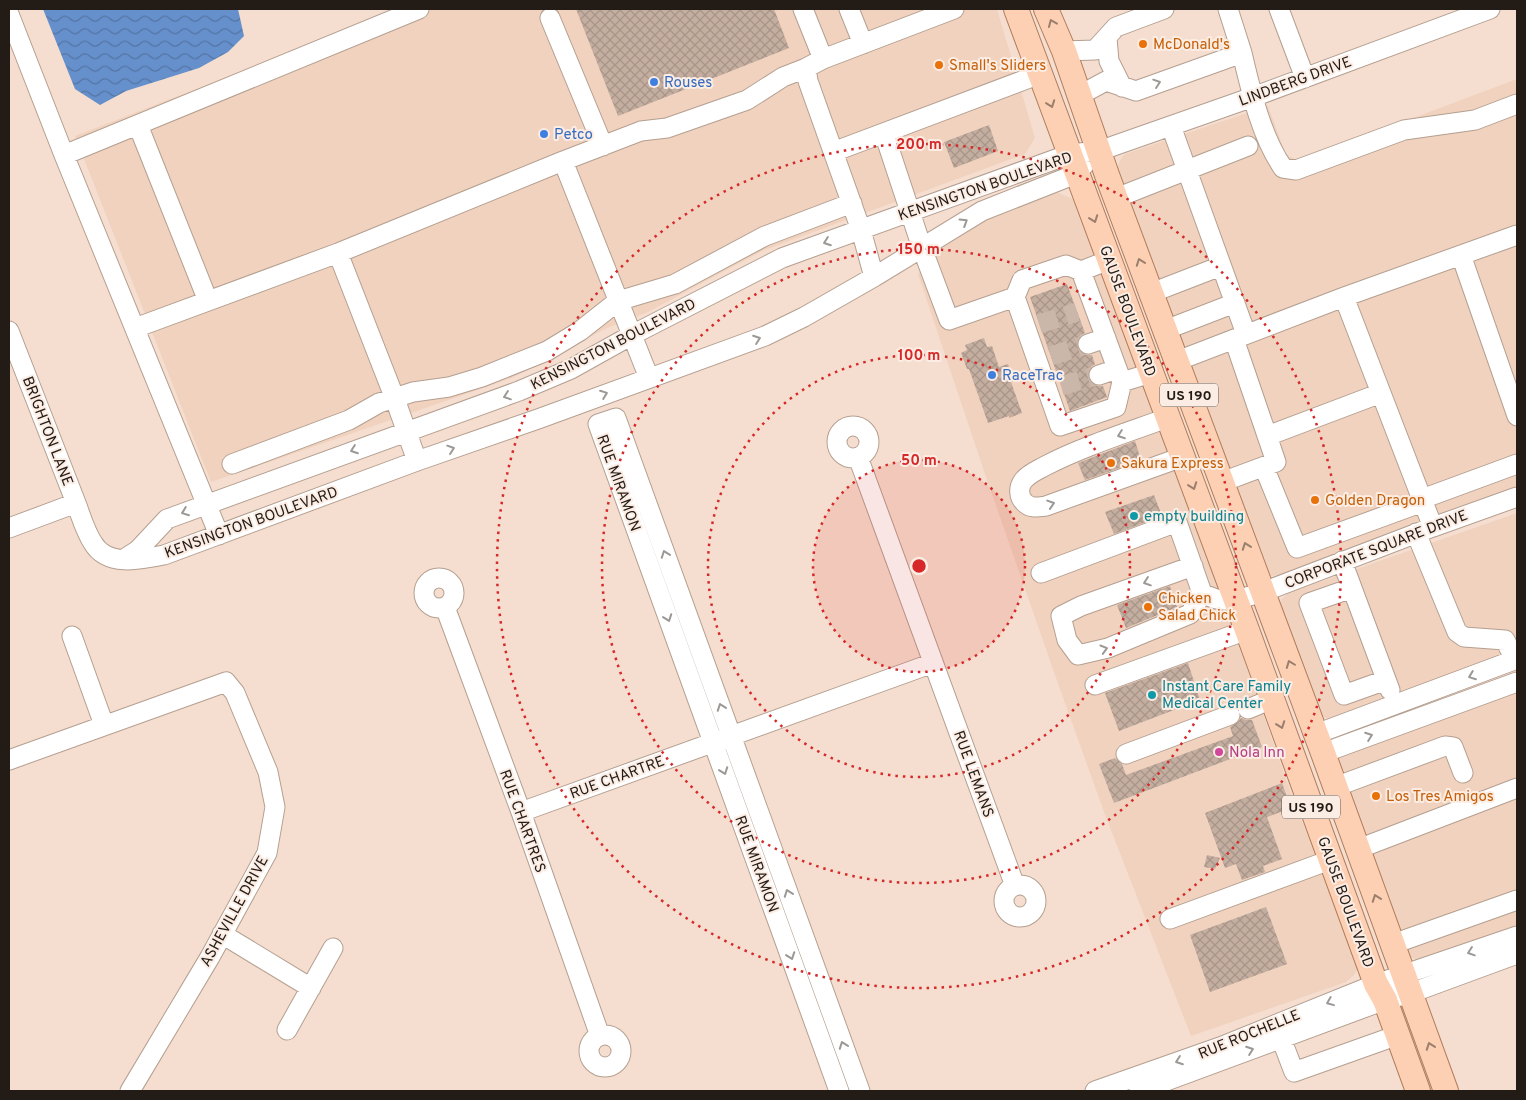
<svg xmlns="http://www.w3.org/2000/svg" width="1526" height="1100" font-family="Overpass,sans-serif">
<defs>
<pattern id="water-waves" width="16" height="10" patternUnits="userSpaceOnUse" patternTransform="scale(1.25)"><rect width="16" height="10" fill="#6690cc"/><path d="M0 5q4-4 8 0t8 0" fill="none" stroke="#5475a5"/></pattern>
<pattern id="building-cross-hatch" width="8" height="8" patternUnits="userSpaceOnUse" patternTransform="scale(1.25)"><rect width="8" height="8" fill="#c4aea0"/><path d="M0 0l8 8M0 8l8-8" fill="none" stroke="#a89589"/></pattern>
</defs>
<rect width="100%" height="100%" fill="#f5decf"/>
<path fill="#f0d2be" d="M402,9h595l38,129 -10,16 -263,97 -114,61 -43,17 -93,49 -301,104 -136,-346z
M1517,79v409l-235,87 -12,1 -5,-5 -148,-401 3,-10 5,-6 143,-48 18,49 13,6z
M1056,192l15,6 9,7 87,238 129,364 26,62 37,98 -5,8 -8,7 -155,54 -87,-224 -49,-137 -71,-204 -66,-197 38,-40 31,-16z
M1517,513v138l-189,68 -8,-4 -39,-106v-9l7,-7z
M1517,689v236l-99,35 -8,-3 -77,-197z"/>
<path fill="url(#water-waves)" d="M43,9h195l6,27 -16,16 -29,16 -73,23 -26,14 -25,-16z"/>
<path fill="url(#building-cross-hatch)" d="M576,9h198l15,39 -171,68z
M989,125l9,26 -44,17 -10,-26z
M1067,284l18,49 -5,3 -3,5 1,7 2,4 5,3h7l3,9 -4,3 -3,5 1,7 2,4 5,3h7l4,11 -37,14 -40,-114z
M984,338l3,9 5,-1 7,21 9,-3 6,17 -3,1 11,31 -13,5v-2l-21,7 -19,-54h-2l-6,-16 6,-3 -2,-5z
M1135,441l6,19 -56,20 -7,-17z
M1154,495l8,21 -48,18 -9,-22z
M1170,586l7,21 -51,21 -9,-23z
M1188,663l12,37 -81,31 -14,-38z
M1241,718l5,2h6l10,27 -148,56 -15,-39 16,-6 7,6 4,11 107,-39 -3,-9 8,-5z
M1282,783l9,25 -24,9 15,42 -19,7 2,6 -23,8 -6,-16 -11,4 -20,-55z
M1207,855l13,3 -5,11 -11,-2z
M1266,907l21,57 -77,28 -20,-57z"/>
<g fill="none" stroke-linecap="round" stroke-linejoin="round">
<path stroke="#cbb7aa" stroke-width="19" stroke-dasharray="19 9" stroke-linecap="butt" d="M1039,324l38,-12
M1051,356l37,-12
M1061,386l38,-11"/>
<g stroke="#b49f90" stroke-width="21">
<path id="minor" d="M803,9l20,50
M849,9l14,35
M1279,9l26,69
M9,14l55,141 155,380
M550,18l53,128
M1107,38l2,23 13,26
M1064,51l31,-1 21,-23 48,-18
M1242,53c9,38 19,83 41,115l13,2 108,-40 71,-10 42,-16
M1080,95l26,-14 30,10 106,-38 -14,-44
M138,125l70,176
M1171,126l75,208
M884,133l38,115 27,72 66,-23 7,-17 44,-15 15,6 28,-11
M833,152l207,-78
M64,155l355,-146
M563,161l78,-30 26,-3 80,-28 36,-23 23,-9
M1116,198l132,-52
M338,253l57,146 22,62
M1461,255l56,161
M1081,271l41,111
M874,277l-13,-47 -53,-149 -2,-13 17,-9 131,-50
M1151,293l70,-27
M1015,297l45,129 56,-19 6,-25 29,-9
M1344,297l79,205
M135,328l203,-75 225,-92 86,217
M1165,330l70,-27
M9,331l67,172
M1088,344l18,-6
M1177,361l167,-64 173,-62
M1099,375l18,-6
M1167,418c-41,15 -83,28 -122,48 -7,4 -17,8 -22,15 -5,7 -4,16 1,21 6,7 14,5 22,4l136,-49
M837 442a16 16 0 1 1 32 0a16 16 0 1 1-32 0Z
M1267,436l114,-43
M858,457l157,429
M232,464l117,-44 30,-17 34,-11 36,-5 33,-10 65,-26 33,-20 38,-30 57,-17 90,-48 87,-33
M1264,467l33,81 126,-46 10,25
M1222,482l54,-20 -42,-123
M1422,499l95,-35
M9,528l67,-25c5,13 9,28 17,40 14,24 47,17 71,12l253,-94 121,-42 227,-83 39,-19 70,-40 108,-66 94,-37 9,-10
M1416,533l41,99 7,5 41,3 10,20
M124,559l14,-9 29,-31 352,-128 52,-22 61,-34 150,-77 288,-104 29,-3 154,-54 237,-88
M1342,561l48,129
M1193,566l-112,40 -20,10 6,24 11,15 30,-7 82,-34 12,-21
M1041,573l136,-51 25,71c23,13 37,6 61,-1l170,-65 84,-30
M424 593a15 15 0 1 1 30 0a15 15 0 1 1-30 0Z
M1352,588l-43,15 35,92 42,-15
M445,607l76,205 79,224
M72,636l32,89
M1095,685l152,-55
M1248,709l24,-10
M1316,734l201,-75
M1323,753l194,-71
M1126,754l104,-39
M9,760l217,-78 9,11 33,79 7,35 -8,46 -57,104 -80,134
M1335,787l110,-41 8,1 10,26
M521,812l412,-149
M1358,849l159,-61
M1004 901a16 16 0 1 1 32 0a16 16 0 1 1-32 0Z
M1170,919l160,-59
M222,934l89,54
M1393,944l124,-44
M287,1030l46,-82
M589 1051a16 16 0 1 1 32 0a16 16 0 1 1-32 0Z
M1281,1038l13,34 104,-37
M839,1091l-241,-667 18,-6 244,673
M1095,1091l125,-44 156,-63 141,-48
M1139,1091l246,-91 26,-7 106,-39"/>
</g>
<g stroke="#af7c5c" stroke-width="26">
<path id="major" d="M1016,9l231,621 129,354 9,16 33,91
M1046,9l18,42 43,124 216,578 123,338"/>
</g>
<use href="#minor" stroke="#fff" stroke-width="19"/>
<use href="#major" stroke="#fdd0b4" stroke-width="24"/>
</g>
<defs><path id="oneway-chevron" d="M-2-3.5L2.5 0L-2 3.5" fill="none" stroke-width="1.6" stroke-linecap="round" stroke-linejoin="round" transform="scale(1.25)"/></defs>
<g stroke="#9b7f6d">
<use href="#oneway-chevron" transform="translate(1052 23) rotate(-113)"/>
<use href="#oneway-chevron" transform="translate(1051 104) rotate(70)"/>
<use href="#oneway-chevron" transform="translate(1094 219) rotate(70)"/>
<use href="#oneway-chevron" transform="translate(1140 262) rotate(-110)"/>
<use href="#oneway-chevron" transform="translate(1193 486) rotate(70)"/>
<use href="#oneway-chevron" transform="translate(1246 546) rotate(-110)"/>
<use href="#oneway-chevron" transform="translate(1290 664) rotate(-111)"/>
<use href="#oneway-chevron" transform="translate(1281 725) rotate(70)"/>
<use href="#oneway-chevron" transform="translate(1376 898) rotate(-110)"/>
<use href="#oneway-chevron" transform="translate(1430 1046) rotate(-110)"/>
</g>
<g stroke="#9c9896">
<use href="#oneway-chevron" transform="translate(1157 83) rotate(-19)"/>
<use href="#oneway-chevron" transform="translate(964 222) rotate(-32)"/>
<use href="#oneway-chevron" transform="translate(827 242) rotate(160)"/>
<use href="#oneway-chevron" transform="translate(757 339) rotate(-20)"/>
<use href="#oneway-chevron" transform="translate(604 394) rotate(-21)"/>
<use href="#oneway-chevron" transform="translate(507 396) rotate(161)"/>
<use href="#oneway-chevron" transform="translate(1121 435) rotate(160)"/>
<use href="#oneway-chevron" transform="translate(451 449) rotate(-19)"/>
<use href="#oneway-chevron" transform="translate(354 450) rotate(160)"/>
<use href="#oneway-chevron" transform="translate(1051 504) rotate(-18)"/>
<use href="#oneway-chevron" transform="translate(185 512) rotate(159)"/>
<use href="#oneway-chevron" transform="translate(665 554) rotate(-110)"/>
<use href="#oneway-chevron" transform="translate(1147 582) rotate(161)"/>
<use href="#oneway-chevron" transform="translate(668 618) rotate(70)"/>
<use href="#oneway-chevron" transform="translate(1104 649) rotate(-16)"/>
<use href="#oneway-chevron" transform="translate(1472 676) rotate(159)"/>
<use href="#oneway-chevron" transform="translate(721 707) rotate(-110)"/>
<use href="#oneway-chevron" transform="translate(1369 736) rotate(-20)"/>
<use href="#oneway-chevron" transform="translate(724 771) rotate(70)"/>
<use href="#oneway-chevron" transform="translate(788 893) rotate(-110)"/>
<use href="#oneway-chevron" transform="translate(1471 952) rotate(161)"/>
<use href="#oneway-chevron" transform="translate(791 956) rotate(70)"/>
<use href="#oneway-chevron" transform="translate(1330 1002) rotate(158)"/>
<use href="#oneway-chevron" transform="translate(843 1045) rotate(-110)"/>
<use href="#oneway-chevron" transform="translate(1250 1050) rotate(-20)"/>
<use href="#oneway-chevron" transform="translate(1179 1061) rotate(160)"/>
</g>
<circle cx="919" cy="566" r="106" fill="#d62828" fill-opacity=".12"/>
<g fill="none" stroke="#d62828" stroke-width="2.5" stroke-dasharray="2.5 5">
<circle cx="919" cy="566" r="106"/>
<circle cx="919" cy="566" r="211"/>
<circle cx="919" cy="566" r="317"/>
<circle cx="919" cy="566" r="422"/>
</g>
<g fill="#e8710a" stroke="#fcede4" stroke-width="2">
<circle cx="1143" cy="44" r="5"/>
<circle cx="939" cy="65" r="5"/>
<circle cx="1111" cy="463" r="5"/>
<circle cx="1315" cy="500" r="5"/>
<circle cx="1148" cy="607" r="5"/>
<circle cx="1376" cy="796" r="5"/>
</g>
<g fill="#3f7fe0" stroke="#fcede4" stroke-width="2">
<circle cx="654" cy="82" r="5"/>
<circle cx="544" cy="134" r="5"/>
<circle cx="992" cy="375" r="5"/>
</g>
<g fill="#0f9aa8" stroke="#fcede4" stroke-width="2">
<circle cx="1134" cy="516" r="5"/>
<circle cx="1152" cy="695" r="5"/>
</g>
<circle fill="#d1479c" stroke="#fcede4" stroke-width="2" cx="1219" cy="752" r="5"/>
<g text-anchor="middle" stroke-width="4" stroke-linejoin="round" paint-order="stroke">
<g fill="#fcede4" stroke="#645a54" stroke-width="1">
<rect x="1160" y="383.5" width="58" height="23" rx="4"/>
<rect x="1282" y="795.5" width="58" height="23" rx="4"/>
</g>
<g font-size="14" font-weight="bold" fill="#231b16">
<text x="1189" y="400">US 190</text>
<text x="1311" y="812">US 190</text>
</g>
<g font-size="15" fill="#c56008" stroke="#fcede4" text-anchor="start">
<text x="1153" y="49">McDonald's</text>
<text x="949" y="70">Small's Sliders</text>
<text x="1121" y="468">Sakura Express</text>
<text x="1325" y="505">Golden Dragon</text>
<text x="1158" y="603">Chicken<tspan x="1158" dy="17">Salad Chick</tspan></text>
<text x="1386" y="801">Los Tres Amigos</text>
</g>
<g font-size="15" fill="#231b16" stroke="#fcede4">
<text transform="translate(1295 81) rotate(-20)" y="5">LINDBERG DRIVE</text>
<text transform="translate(985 186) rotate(-19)" y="5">KENSINGTON BOULEVARD</text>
<text transform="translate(1128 311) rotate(70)" y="5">GAUSE BOULEVARD</text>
<text transform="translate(613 344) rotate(-27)" y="5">KENSINGTON BOULEVARD</text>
<text transform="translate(48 431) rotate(69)" y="5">BRIGHTON LANE</text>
<text transform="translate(619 483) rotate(70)" y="5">RUE MIRAMON</text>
<text transform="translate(251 522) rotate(-20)" y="5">KENSINGTON BOULEVARD</text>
<text transform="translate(1376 549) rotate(-21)" y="5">CORPORATE SQUARE DRIVE</text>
<text transform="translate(974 774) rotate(70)" y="5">RUE LEMANS</text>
<text transform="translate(617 777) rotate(-20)" y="5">RUE CHARTRE</text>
<text transform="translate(523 821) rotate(70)" y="5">RUE CHARTRES</text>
<text transform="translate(757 864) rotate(70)" y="5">RUE MIRAMON</text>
<text transform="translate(1346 902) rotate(70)" y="5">GAUSE BOULEVARD</text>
<text transform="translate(234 911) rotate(-61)" y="5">ASHEVILLE DRIVE</text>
<text transform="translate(1249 1034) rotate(-22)" y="5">RUE ROCHELLE</text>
</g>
<g font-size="15" fill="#366cbe" stroke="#fcede4" text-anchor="start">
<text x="664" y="87">Rouses</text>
<text x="554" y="139">Petco</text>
<text x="1002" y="380">RaceTrac</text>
</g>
<g font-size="15" fill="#0d838f" stroke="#fcede4" text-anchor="start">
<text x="1144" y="521">empty building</text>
<text x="1162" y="691">Instant Care Family<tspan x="1162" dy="17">Medical Center</tspan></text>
</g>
<g font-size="15" fill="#b23c85" stroke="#fcede4" text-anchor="start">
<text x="1229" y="757">Nola Inn</text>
</g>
</g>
<circle cx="919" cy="566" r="8" fill="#d62828" stroke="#fcede4" stroke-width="2.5"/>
<g font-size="15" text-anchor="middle" font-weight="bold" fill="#d62828" stroke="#fcede4" stroke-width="4" stroke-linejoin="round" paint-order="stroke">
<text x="919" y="149">200 m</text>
<text x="919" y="254">150 m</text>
<text x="919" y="360">100 m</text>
<text x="919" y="465">50 m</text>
</g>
<rect width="1526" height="1100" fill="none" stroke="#231b16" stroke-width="20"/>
</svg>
